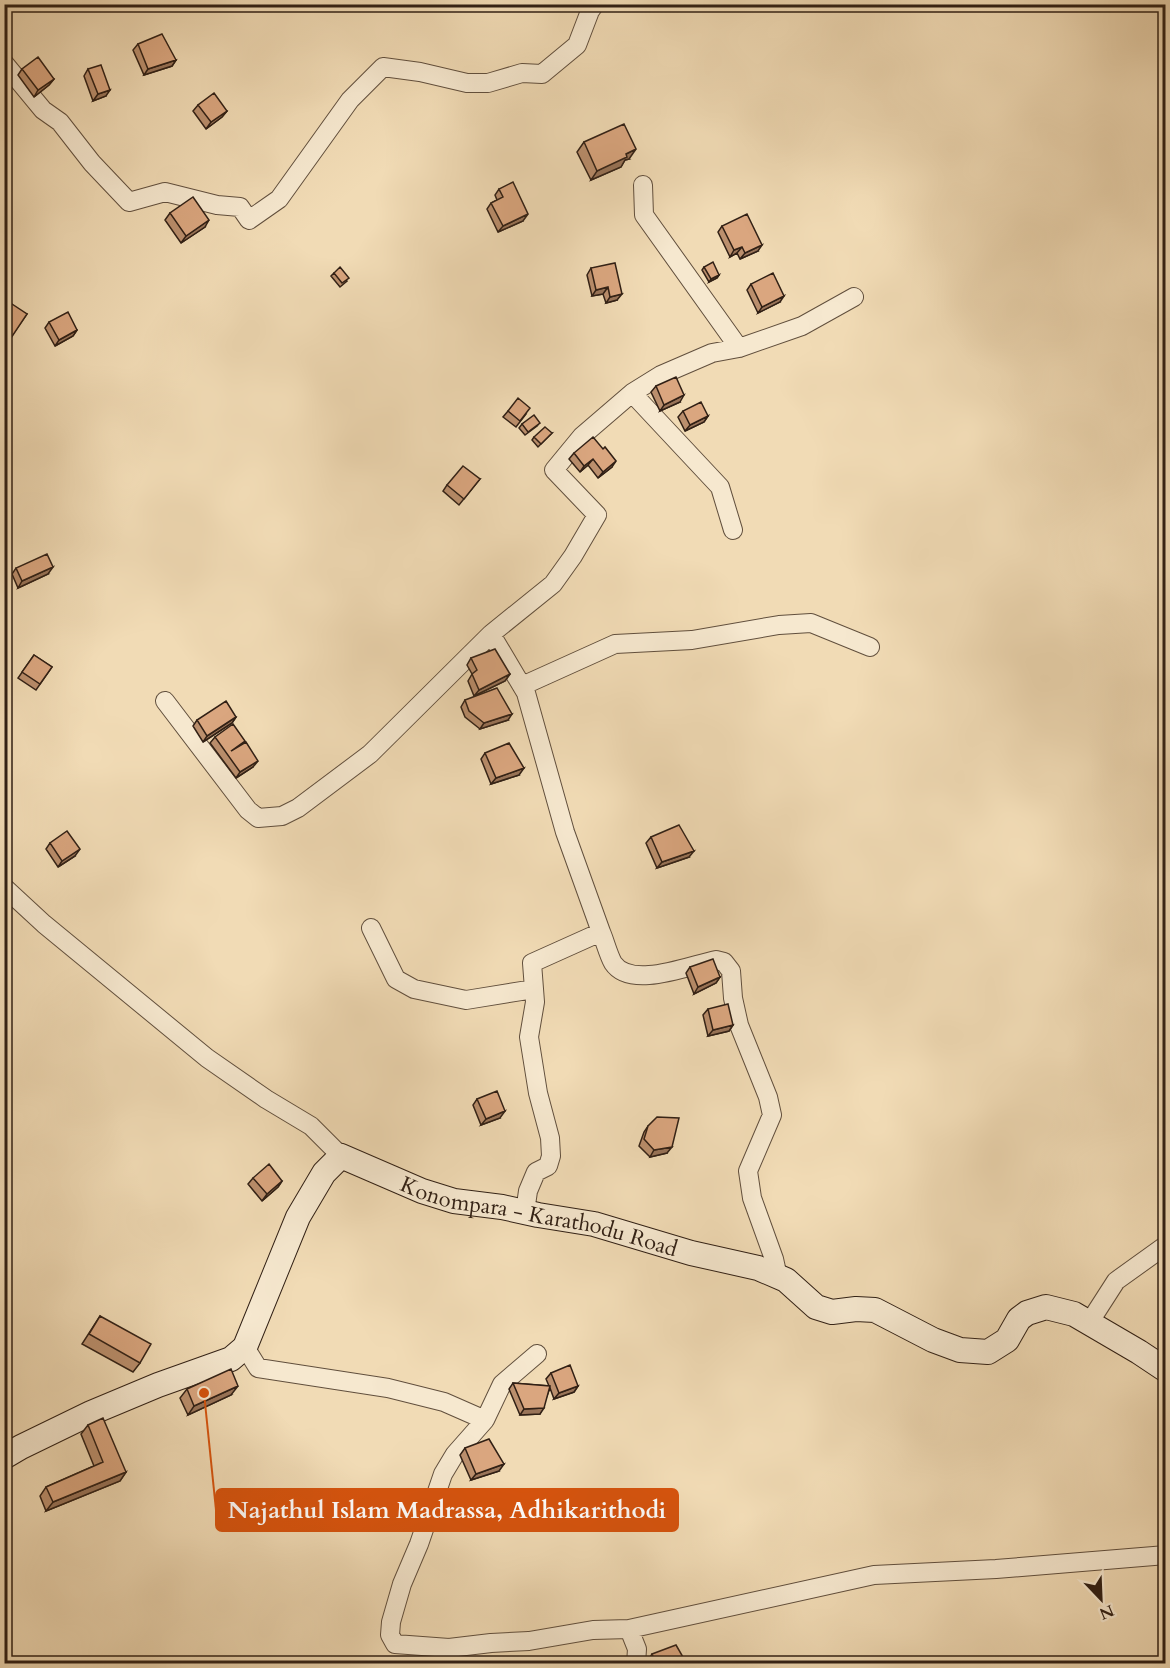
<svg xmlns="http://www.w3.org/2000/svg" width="1170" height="1668" font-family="Cardo,serif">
<rect width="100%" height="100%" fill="#f1dbb5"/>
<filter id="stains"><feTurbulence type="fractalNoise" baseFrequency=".00333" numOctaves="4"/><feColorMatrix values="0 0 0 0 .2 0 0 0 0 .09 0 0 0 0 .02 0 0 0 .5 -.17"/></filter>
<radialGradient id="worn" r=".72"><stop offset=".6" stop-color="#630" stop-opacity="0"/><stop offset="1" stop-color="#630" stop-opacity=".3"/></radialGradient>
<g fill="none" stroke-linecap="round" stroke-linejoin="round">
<g stroke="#614f3d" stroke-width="20">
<path id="minor" d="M4,63l39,47 17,12 32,41 37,39 36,-10 52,13 23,2 9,13 30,-21 71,-99 33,-33 37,5 47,11h21l34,-10 20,1 35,-29 13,-34 5,-7
M643,185l1,30 95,133
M632,393l88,94 13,43
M522,686l93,-42 77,-4 87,-15 32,-2 59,24
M165,701l83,109 10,8 24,-2 16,-8 72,-54 121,-120
M4,887l40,37 163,134 59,41 45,27 30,30
M371,928l25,51 18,10 52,11 68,-11
M601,932c4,9 7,22 12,31 18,27 77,2 103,-3l8,2 7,9 2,27 6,27 29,72 4,18 -24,56 4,27 22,61 4,18
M525,1212l3,-21 8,-19 12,-6 3,-10 -1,-18 -12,-45 -9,-56 6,-35 -3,-39 69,-31 -36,-100 -39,-139 -35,-59 62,-50 20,-28 24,-41 -43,-45 28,-34 50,-43 29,-18 51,-22 27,-5 63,-22 52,-29
M1089,1323l27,-42 50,-36
M245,1347l13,21 130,20 56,14 41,18 17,-36 35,-30
M485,1420l-30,34 -12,20 -24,70 -17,40 -11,38 -1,13 5,9 54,4 42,-5 38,-2 64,-11 36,-1 245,-54 122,-6 170,-14
M629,1629l8,20 -1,15"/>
</g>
<g stroke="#312015" stroke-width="26">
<g id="secondary">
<path id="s1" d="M4,1457l17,-10 70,-34 67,-28 73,-26 14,-12 53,-130 26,-44 17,-17 81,35 32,10 48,6 36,8 56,9 97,29 67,15 28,12 30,27 16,5 24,-3 19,1 58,30 27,10 28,2 19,-12 12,-21 8,-6 19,-6 28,7 65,38 27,18"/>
</g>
</g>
<use href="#minor" stroke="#f6e8cf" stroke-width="18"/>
<use href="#secondary" stroke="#f6e8cf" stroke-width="24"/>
</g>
<path fill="#bb8f6d" stroke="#312015" stroke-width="1.5" d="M138,44l38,16 -4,6 -28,9 -11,-25z
M22,69l32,10 -5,6 -15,12 -16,-22z
M88,69l18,27 -13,5 -9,-25z
M198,105l29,6 -5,6 -16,12 -13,-18z
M584,142l45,17 -4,1 -4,7 -30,13 -14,-28z
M499,189l24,32 -25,11 -11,-23 4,-6 6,-3 -2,-5z
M170,213l35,14 -24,16 -16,-23z
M722,226l36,25 -18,8 -3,-6 -7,4 -12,-25z
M704,267l15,8 -2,3 -8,4 -7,-12z
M591,268l26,32 -11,3 -3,-9 -11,2 -5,-21z
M334,273l13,8 -7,6 -9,-11z
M751,284l29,18 -22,11 -11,-23z
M5,308l22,6 -23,33z
M49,322l28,8 -4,6 -18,10 -10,-18z
M656,386l24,16 -20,9 -9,-19z
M508,411l18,3 -10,13 -13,-10z
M683,411l25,5 -4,6 -19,9 -7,-14z
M522,424l15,2 -12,9 -6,-7z
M552,433l-14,14 -6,-7 2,-3z
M603,449l9,18 -14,11 -10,-13 -8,7 -11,-13 5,-6z
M480,479l-21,26 -16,-14 4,-6z
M16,568l32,6 -30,14 -6,-14z
M34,655l18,12 -16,23 -18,-12z
M471,658l39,16 -5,7 -31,15 -6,-15 4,-7 -5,-9z
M465,700l43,20 -28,9 -15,-12 -4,-10z
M236,717l-4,6 -29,19 -10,-16 4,-6z
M215,737l28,7 10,23 -17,11 -26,-35z
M485,753l34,22 -28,9 -10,-25z
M651,837l38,20 -32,11 -11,-25z
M50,843l25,13 -17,11 -12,-18z
M690,967l30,10 -4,6 -22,11 -8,-21z
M708,1009l25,16 -4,6 -21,5 -5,-21z
M477,1099l23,19 -19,7 -8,-20z
M648,1126l19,27 -17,4 -11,-11 5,-14z
M253,1178l29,3 -4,6 -16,14 -14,-17z
M100,1316l40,47 -7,9 -51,-28z
M551,1373l27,13 -4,6 -20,7 -4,-11 -10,26 -20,1 -11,-26 4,-6 36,3 -3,-7z
M187,1389l44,6 -43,20 -8,-17z
M88,1425l38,47 -6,9 -74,30 -6,-15 6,-9 48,-21 -13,-32z
M465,1448l34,23 -28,9 -11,-25z
M652,1654l35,10h-38l-1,-4z"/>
<path fill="#997459" stroke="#312015" stroke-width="1.5" d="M176,60l-4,6 -28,9 4,-6z
M54,79l-5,6 -15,12 4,-7z
M110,90l-4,6 -13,5 5,-7z
M227,111l-5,6 -16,12 5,-7z
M636,149l-7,10 -4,1 -4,7 -30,13 6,-9 29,-17z
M528,214l-5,7 -25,11 5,-6z
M209,220l-4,7 -24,16 5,-7z
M762,245l-4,6 -18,8 5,-6z
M742,247l-5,6 -7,4 4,-7z
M719,275l-2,3 -8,4 2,-3z
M608,287l-5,7 -11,2 4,-6z
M622,294l-5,6 -11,3 4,-6z
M784,296l-4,6 -22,11 4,-6z
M77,330l-4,6 -18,10 4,-6z
M684,395l-4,7 -20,9 4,-6z
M708,416l-4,6 -19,9 5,-6z
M593,459l-5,6 -8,7 4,-6z
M616,461l-4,6 -14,11 5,-6z
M53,567l-5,7 -30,14 4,-7z
M510,674l-5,7 -31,15 5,-6z
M512,714l-4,6 -28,9 4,-6z
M236,717l-4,6 -29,19 4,-6z
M258,761l-5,6 -17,11 4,-6z
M524,768l-5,7 -28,9 5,-6z
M80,849l-5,7 -17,11 4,-6z
M694,851l-5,6 -32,11 5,-6z
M720,977l-4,6 -22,11 4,-7z
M733,1025l-4,6 -21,5 5,-6z
M505,1111l-5,7 -19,7 5,-6z
M672,1147l-5,6 -17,4 4,-7z
M282,1181l-4,6 -16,14 5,-7z
M238,1386l-7,9 -43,20 6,-9z
M578,1386l-4,6 -20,7 5,-6z
M544,1408l-4,6 -20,1 4,-6z
M504,1464l-5,7 -28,9 5,-6z
M126,1472l-6,9 -74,30 7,-9z"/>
<path fill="#daa67f" stroke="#312015" stroke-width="1.5" d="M162,34l14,26 -28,9 -10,-25z
M38,57l16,22 -16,11 -16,-21z
M101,65l9,25 -12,4 -10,-25z
M214,93l13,18 -16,11 -13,-17z
M624,124l12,25 -10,5 1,3 -30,14 -13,-29z
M513,182l15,32 -25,12 -12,-23 12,-6 -4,-8z
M193,197l16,23 -23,16 -16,-23z
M747,214l15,31 -17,8 -3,-6 -8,3 -12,-24z
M713,262l6,13 -8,4 -7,-12z
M615,263l7,31 -12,3 -2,-10 -12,3 -5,-22z
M340,267l9,11 -7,5 -8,-10z
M773,273l11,23 -22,11 -11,-23z
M9,302l18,12 -18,27 -5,-3v-30z
M68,312l9,18 -18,10 -10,-18z
M676,377l8,18 -20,10 -8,-19z
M518,398l12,10 -10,13 -12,-10z
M701,402l7,14 -18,9 -7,-14z
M534,415l6,8 -12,9 -6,-8z
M545,427l7,6 -11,11 -7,-7z
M593,437l10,12 2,-2 11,14 -13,11 -10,-13 -9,7 -10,-13z
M463,466l17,13 -16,20 -17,-14z
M47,554l6,13 -31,14 -6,-13z
M495,649l15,25 -31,16 -7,-16 5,-4 -6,-12z
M34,655l18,12 -12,17 -18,-12z
M497,688l15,26 -28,9 -15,-12 -4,-11z
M226,701l10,16 -29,19 -10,-16z
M233,724l12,17 -14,10 15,-9 12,19 -18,11 -25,-35z
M509,743l15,25 -28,10 -11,-25z
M679,825l15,26 -32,11 -11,-25z
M67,831l13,18 -18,12 -12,-18z
M713,959l7,18 -22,10 -8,-20z
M728,1004l5,21 -20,5 -5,-21z
M497,1091l8,20 -19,8 -9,-20z
M657,1117l22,1 -7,29 -18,3 -10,-11 4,-13z
M269,1164l13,17 -15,13 -14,-16z
M100,1316l51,28 -11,19 -51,-29z
M570,1365l8,21 -19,7 -8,-20z
M231,1369l7,17 -44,20 -7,-17z
M513,1383l37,3 -6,22 -20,1z
M103,1418l23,54 -73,30 -7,-15 57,-25 -15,-37z
M489,1439l15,25 -28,10 -11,-26z
M4,1475l3,25h-3z
M676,1645l11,19h-31l-4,-10z"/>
<g text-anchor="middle" stroke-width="5" stroke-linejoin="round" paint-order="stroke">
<g font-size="22" fill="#312015" stroke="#f6e8cf">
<text dy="8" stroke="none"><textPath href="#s1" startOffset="690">Konompara - Karathodu Road</textPath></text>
</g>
</g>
<path fill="none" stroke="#d6530d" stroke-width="2" d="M204 1393L216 1510"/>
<circle fill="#d6530d" stroke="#f6e8cf" stroke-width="2" cx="204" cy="1393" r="6"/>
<rect fill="#d6530d" stroke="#d6530d" stroke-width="2" x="216" y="1489" width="462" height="42" rx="6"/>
<g font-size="24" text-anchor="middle" font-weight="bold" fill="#fff">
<text x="447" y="1518">Najathul Islam Madrassa, Adhikarithodi</text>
</g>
<rect width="1170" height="1668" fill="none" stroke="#f1dbb5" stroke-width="24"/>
<rect x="6" y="6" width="1158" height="1656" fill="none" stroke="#312015" stroke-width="3"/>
<rect x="12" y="12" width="1146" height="1644" fill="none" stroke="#312015" stroke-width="1.5"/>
<g transform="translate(1101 1599) rotate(157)" stroke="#f6e8cf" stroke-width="4.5" paint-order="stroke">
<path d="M0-4.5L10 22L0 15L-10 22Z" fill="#312015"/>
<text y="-9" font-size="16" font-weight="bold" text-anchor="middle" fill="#312015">N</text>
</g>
<rect width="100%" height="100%" filter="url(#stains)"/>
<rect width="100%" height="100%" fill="url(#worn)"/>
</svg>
